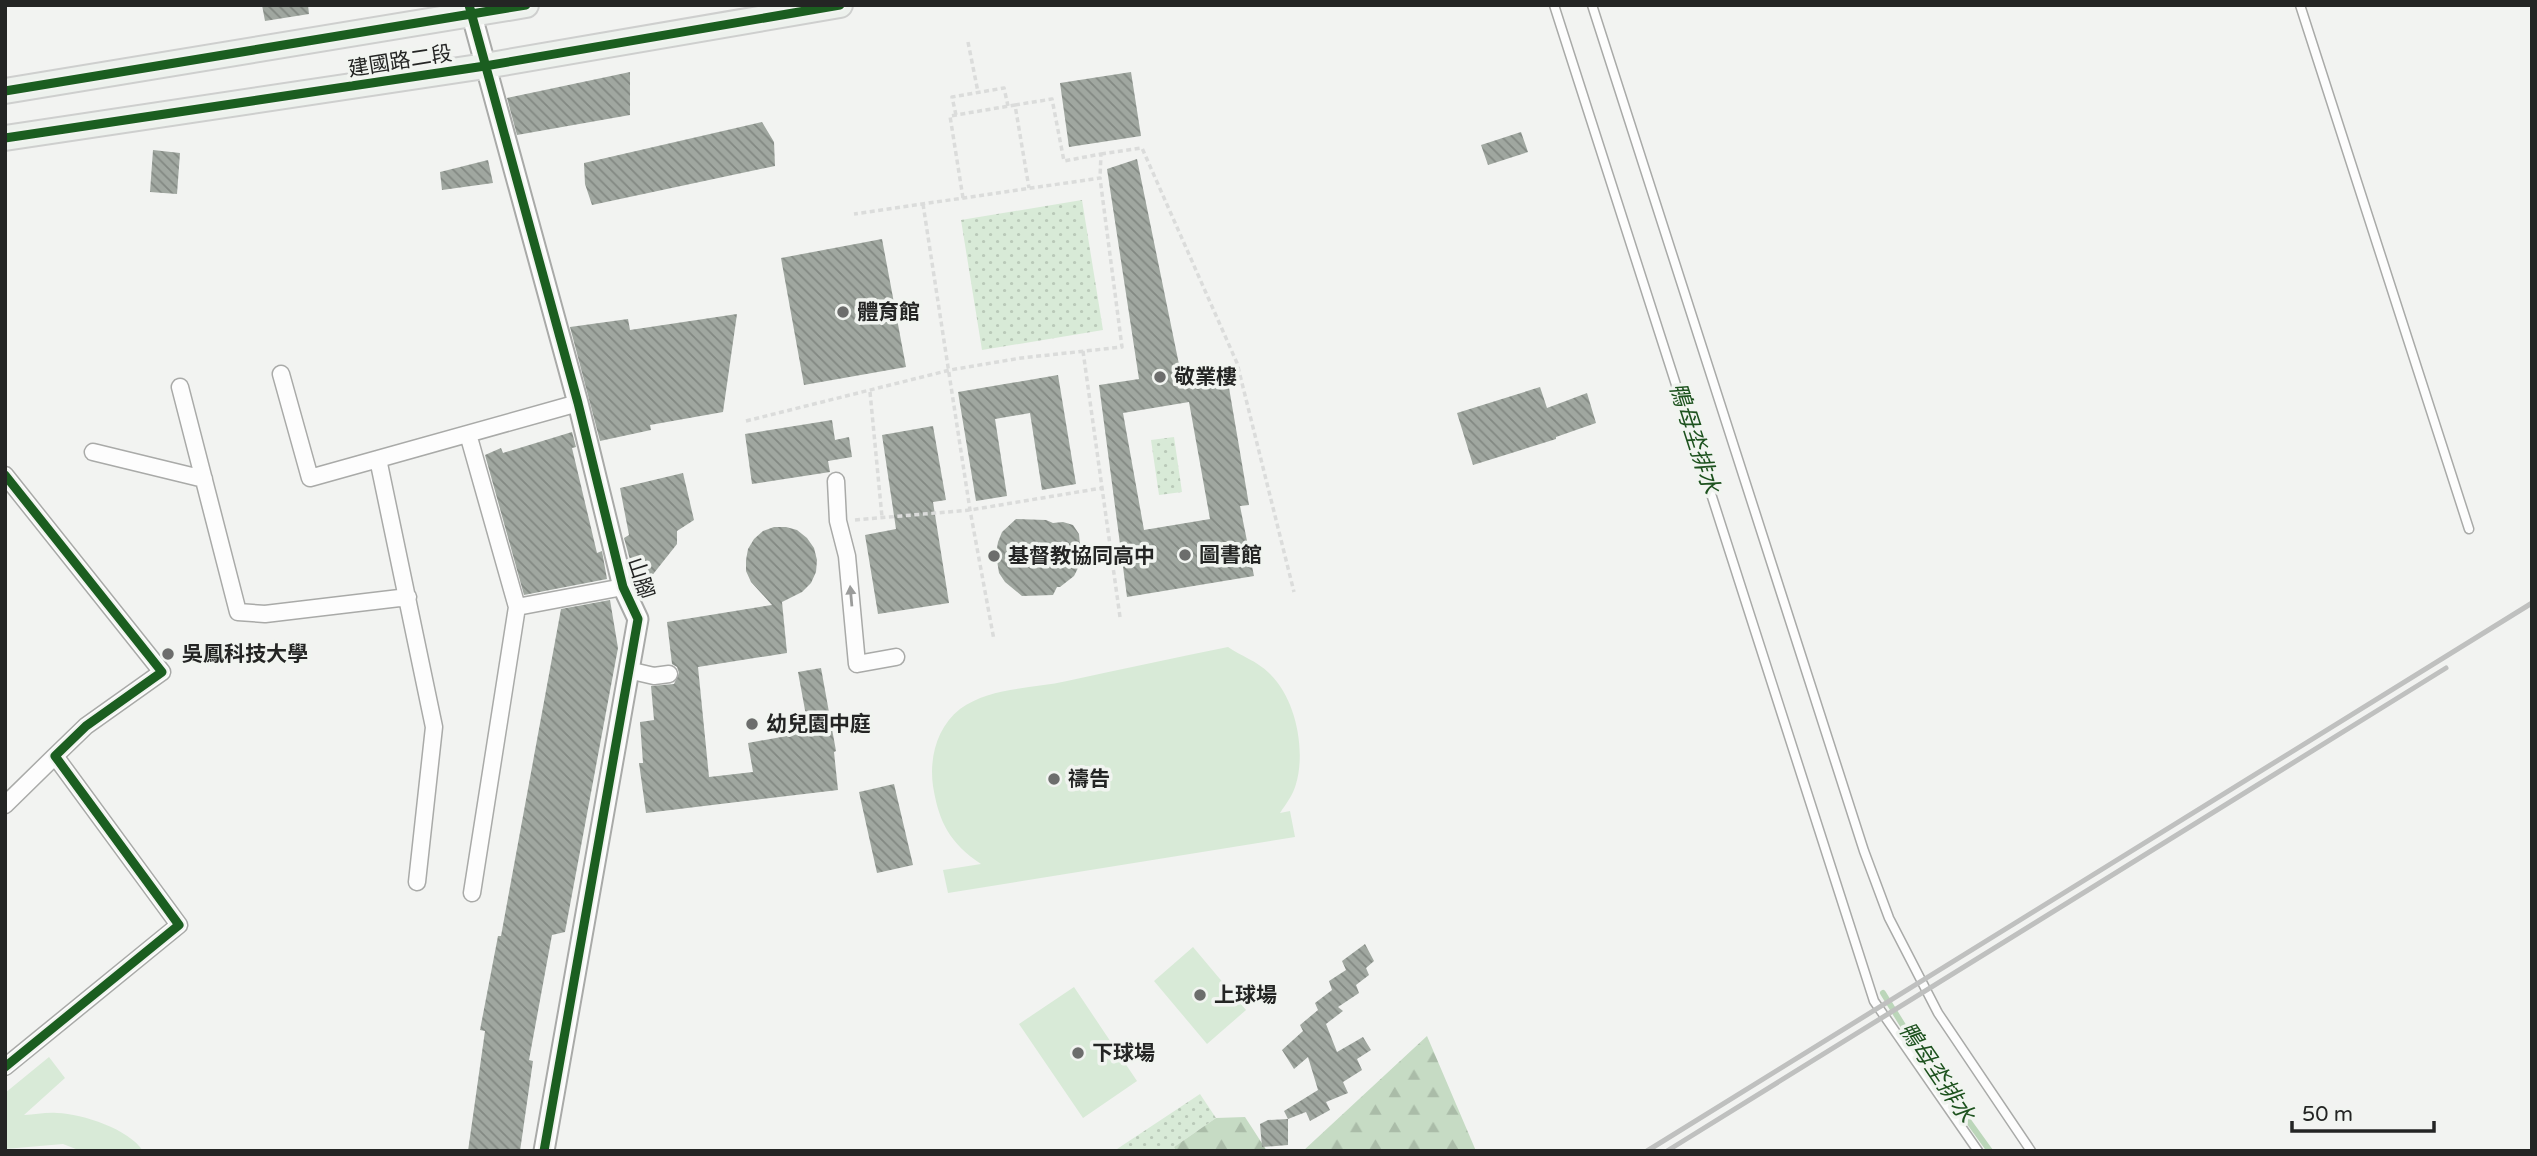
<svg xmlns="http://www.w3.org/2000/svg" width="2537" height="1156" font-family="'Varela Round','Noto Sans TC',sans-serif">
<defs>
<pattern id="grass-dots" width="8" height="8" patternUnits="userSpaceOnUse" patternTransform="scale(1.75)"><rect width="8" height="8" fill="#d8ead7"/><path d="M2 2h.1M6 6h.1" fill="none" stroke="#b9c9b8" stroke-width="1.8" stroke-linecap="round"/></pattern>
<pattern id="forest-firs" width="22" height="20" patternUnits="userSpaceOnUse" patternTransform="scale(1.75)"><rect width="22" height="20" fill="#c6dbc4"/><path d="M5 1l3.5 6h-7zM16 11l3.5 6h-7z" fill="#aabca8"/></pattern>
<pattern id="building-back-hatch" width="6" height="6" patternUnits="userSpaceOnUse" patternTransform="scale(1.75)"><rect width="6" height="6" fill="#a0a7a0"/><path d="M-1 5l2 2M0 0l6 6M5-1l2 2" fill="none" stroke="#828882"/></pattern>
</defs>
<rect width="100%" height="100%" fill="#f2f3f1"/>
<path fill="url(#grass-dots)" d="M1082,200l21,130 -121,20 -21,-130z
M1174,437l8,55 -23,3 -8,-55z
M1200,1094l16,24 -42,29 2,4h-62z"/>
<path fill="url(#forest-firs)" d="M1427,1036l49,115h-173z
M1245,1117l22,34h-91l-2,-4 42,-29z"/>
<path fill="#d8ead7" d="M1228,647c13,9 29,14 41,26 27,25 37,77 27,111 -3,11 -10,20 -16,29l10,-2 5,26 -347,56 -5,-23 38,-6c-31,-21 -42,-41 -48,-78 -4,-28 4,-59 27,-77 30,-22 72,-20 107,-28 54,-12 107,-23 161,-34z
M1193,947l53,63 -39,34 -53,-63z
M1074,987l63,94 -54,37 -64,-94z
M49,1057l16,21 -41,37c11,0 22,-3 33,-2 26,1 72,16 86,38h-62l-18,-7 -58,5v-56z"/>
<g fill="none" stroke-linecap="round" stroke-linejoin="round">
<path stroke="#bbd6b9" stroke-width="6" d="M1883,993l40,65 67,93"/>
</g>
<path fill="url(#building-back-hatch)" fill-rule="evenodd" d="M262,5h46l1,9 -44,7z
M630,72v43l-113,20 -10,-37z
M1131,72l10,64 -72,11 -9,-64z
M762,122l12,20 1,24 -183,39 -7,-21 -1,-21z
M1521,132l7,20 -40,13 -7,-20z
M153,150l27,3 -3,41 -27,-2z
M1137,159l46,225 44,-8 22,129 -9,1 14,70 -127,21 -28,-212 40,-6 -32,-210zM1189,402l21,117 -66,11 -21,-117z
M488,160l5,23 -51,7 -2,-18z
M882,239l24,128 -102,18 -23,-127z
M737,314l-14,98 -73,13 1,5 -51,11 -30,-114 58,-8 2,11z
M1058,375l18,109 -34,6 -12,-77 -35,6 12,77 -31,5 -18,-109z
M1540,387l7,21 40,-15 9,30 -40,14v2l-83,26 -16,-52z
M832,420l3,20 14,-3 3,20 -24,4 2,11 -78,12 -7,-50z
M933,426l13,74 -13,2 16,101 -71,11 -13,-79 31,-6 -14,-94z
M572,432l4,15 -4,1 25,105 5,-2 5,28 -83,16 -39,-140 16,-7 2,5z
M683,473l11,47 -17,11v13l-38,48 -15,-54 5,-3 -9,-47z
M1016,519l30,1 7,3 10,-1 10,3 6,9 2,22 -2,10 -5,10 -14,11h-3l-4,8 -31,1 -17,-14 -6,-9 -3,-19 2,-12 4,-10z
M774,527h12l11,3 10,8 7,10 3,12 -1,12 -5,11 -9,9 -20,10 5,51 -89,14 11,110 44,-5 -5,-29 61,-11 -11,-60 23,-4 15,83 -2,1 4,38 -192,23 -7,-50h4l-3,-41 14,-2 -3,-34 23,-2 5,-11 -2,-6 -5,-3 -5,-42 105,-17 -21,-23 -5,-11v-11l2,-11 6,-10 9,-8z
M610,600l8,48 -53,284 -13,3 -23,125 4,1 -13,90h-52l17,-120 -5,-1 18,-94h3l60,-327z
M894,784l19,81 -36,8 -18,-81z
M1365,944l9,17 -8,7 3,7 -13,10 3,8 -21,14 5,4 -17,13 11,28 26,-15 8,13 -14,9 5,11 -19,12 5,11 -22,9 4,8 -20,11 -4,-9 -18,7v26l-26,2 -2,-23 8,-4 20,-1 -4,-8 34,-21 -10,-33 -14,12 -12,-19 21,-19 -3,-6 18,-15 -3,-7 17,-13 -3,-9 17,-11 -4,-9z"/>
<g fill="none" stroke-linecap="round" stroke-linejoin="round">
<g stroke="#a9aaa8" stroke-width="11">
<path id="service" d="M1554,5l320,996 104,150
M1592,5l272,846 25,67 49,95 93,138
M2300,5l169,524"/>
</g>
<g stroke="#a9aaa8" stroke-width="19">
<path id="minor" d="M281,374l29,104 68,-19
M180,387l58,225 27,2 143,-17
M468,434l49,173 -45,286
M93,452l111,27
M5,475l157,197 -76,54 -31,30 124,169 -174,142
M836,481l2,40 9,35 10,108 39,-7
M517,607l106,-20
M628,670l26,6 15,-2
M5,805l50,-49
M417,882l17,-155 -56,-268 200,-56"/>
</g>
<g stroke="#a9aaa8" stroke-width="23">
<path id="tertiary" d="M469,5l109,398 45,184 15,32 -94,532"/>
</g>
<g stroke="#cecfce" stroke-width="28">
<path id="primary" d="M5,91l521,-86
M5,138l480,-72 355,-61"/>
</g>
<path stroke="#dbdcdb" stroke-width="3.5" stroke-dasharray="5 3.5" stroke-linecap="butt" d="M968,42l10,50
M1015,105l37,-6 12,62 37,-7 -1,24
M956,115l-4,-18 52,-9 4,18
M1101,154l41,-6 95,215 57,229
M963,198l-13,-82 6,-1 59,-10 14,83
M923,204l47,306 24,130
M1083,351l37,266
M870,392l12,125
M746,421l204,-51 71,-12 101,-11 -22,-169 -246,36
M855,520l115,-10 132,-22"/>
<use href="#service" stroke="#fdfdfd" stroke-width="8"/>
<use href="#minor" stroke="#fdfdfd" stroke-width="16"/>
<use href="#tertiary" stroke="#fdfdfd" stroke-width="19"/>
<use href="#primary" stroke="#edf1ed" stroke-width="24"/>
<path stroke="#bfc0bf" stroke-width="5" d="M1647,1151l885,-548
M1667,1151l779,-483"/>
<g stroke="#f1f4f0" stroke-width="13">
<path id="cycleway" d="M469,5l109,398 45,184 15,32 -94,532
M5,91l521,-86
M5,138l480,-72 355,-61
M5,475l157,197 -76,54 -31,30 124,169 -174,142"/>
</g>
<use href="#cycleway" stroke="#1b5e20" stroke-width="9"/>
</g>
<defs><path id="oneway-solid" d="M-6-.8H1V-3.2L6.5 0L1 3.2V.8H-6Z" transform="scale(1.75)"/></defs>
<use fill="#9b9c9b" href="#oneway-solid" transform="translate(851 596) rotate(-95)"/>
<g fill="#6c6d6c" stroke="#f1f4f0" stroke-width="2.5">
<circle cx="843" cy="312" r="7"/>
<circle cx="1160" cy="377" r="7"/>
<circle cx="1185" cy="555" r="7"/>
<circle cx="994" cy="556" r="7"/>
<circle cx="168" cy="654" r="7"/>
<circle cx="752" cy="724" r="7"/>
<circle cx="1054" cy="779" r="7"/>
<circle cx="1200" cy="995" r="7"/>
<circle cx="1078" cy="1053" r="7"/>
</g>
<g text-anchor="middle" stroke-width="7" stroke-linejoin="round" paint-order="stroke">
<g font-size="21" fill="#242524" stroke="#f1f4f0">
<text transform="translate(400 61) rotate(-9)" y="7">建國路二段</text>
<text transform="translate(641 578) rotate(72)" y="7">山腳</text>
</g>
<g font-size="21" font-weight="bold" fill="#242524" stroke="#f1f4f0" text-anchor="start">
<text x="857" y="319">體育館</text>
<text x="1174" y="384">敬業樓</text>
<text x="1199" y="562">圖書館</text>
<text x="1008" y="563">基督教協同高中</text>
<text x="182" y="661">吳鳳科技大學</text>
<text x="766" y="731">幼兒園中庭</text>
<text x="1068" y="786">禱告</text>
<text x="1214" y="1002">上球場</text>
<text x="1092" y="1060">下球場</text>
</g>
<g font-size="23" font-style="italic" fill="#1d521e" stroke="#f1f4f0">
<text transform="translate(1695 438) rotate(72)" y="8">鴨母坔排水</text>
<text transform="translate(1937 1072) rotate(56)" y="8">鴨母坔排水</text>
</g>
</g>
<rect width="2537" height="1156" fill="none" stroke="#242524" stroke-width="14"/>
<path d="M2292 1121v10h142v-10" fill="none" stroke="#242524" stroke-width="3.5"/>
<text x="2302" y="1121" font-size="21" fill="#242524" stroke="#f1f4f0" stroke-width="5" paint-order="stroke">50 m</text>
</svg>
